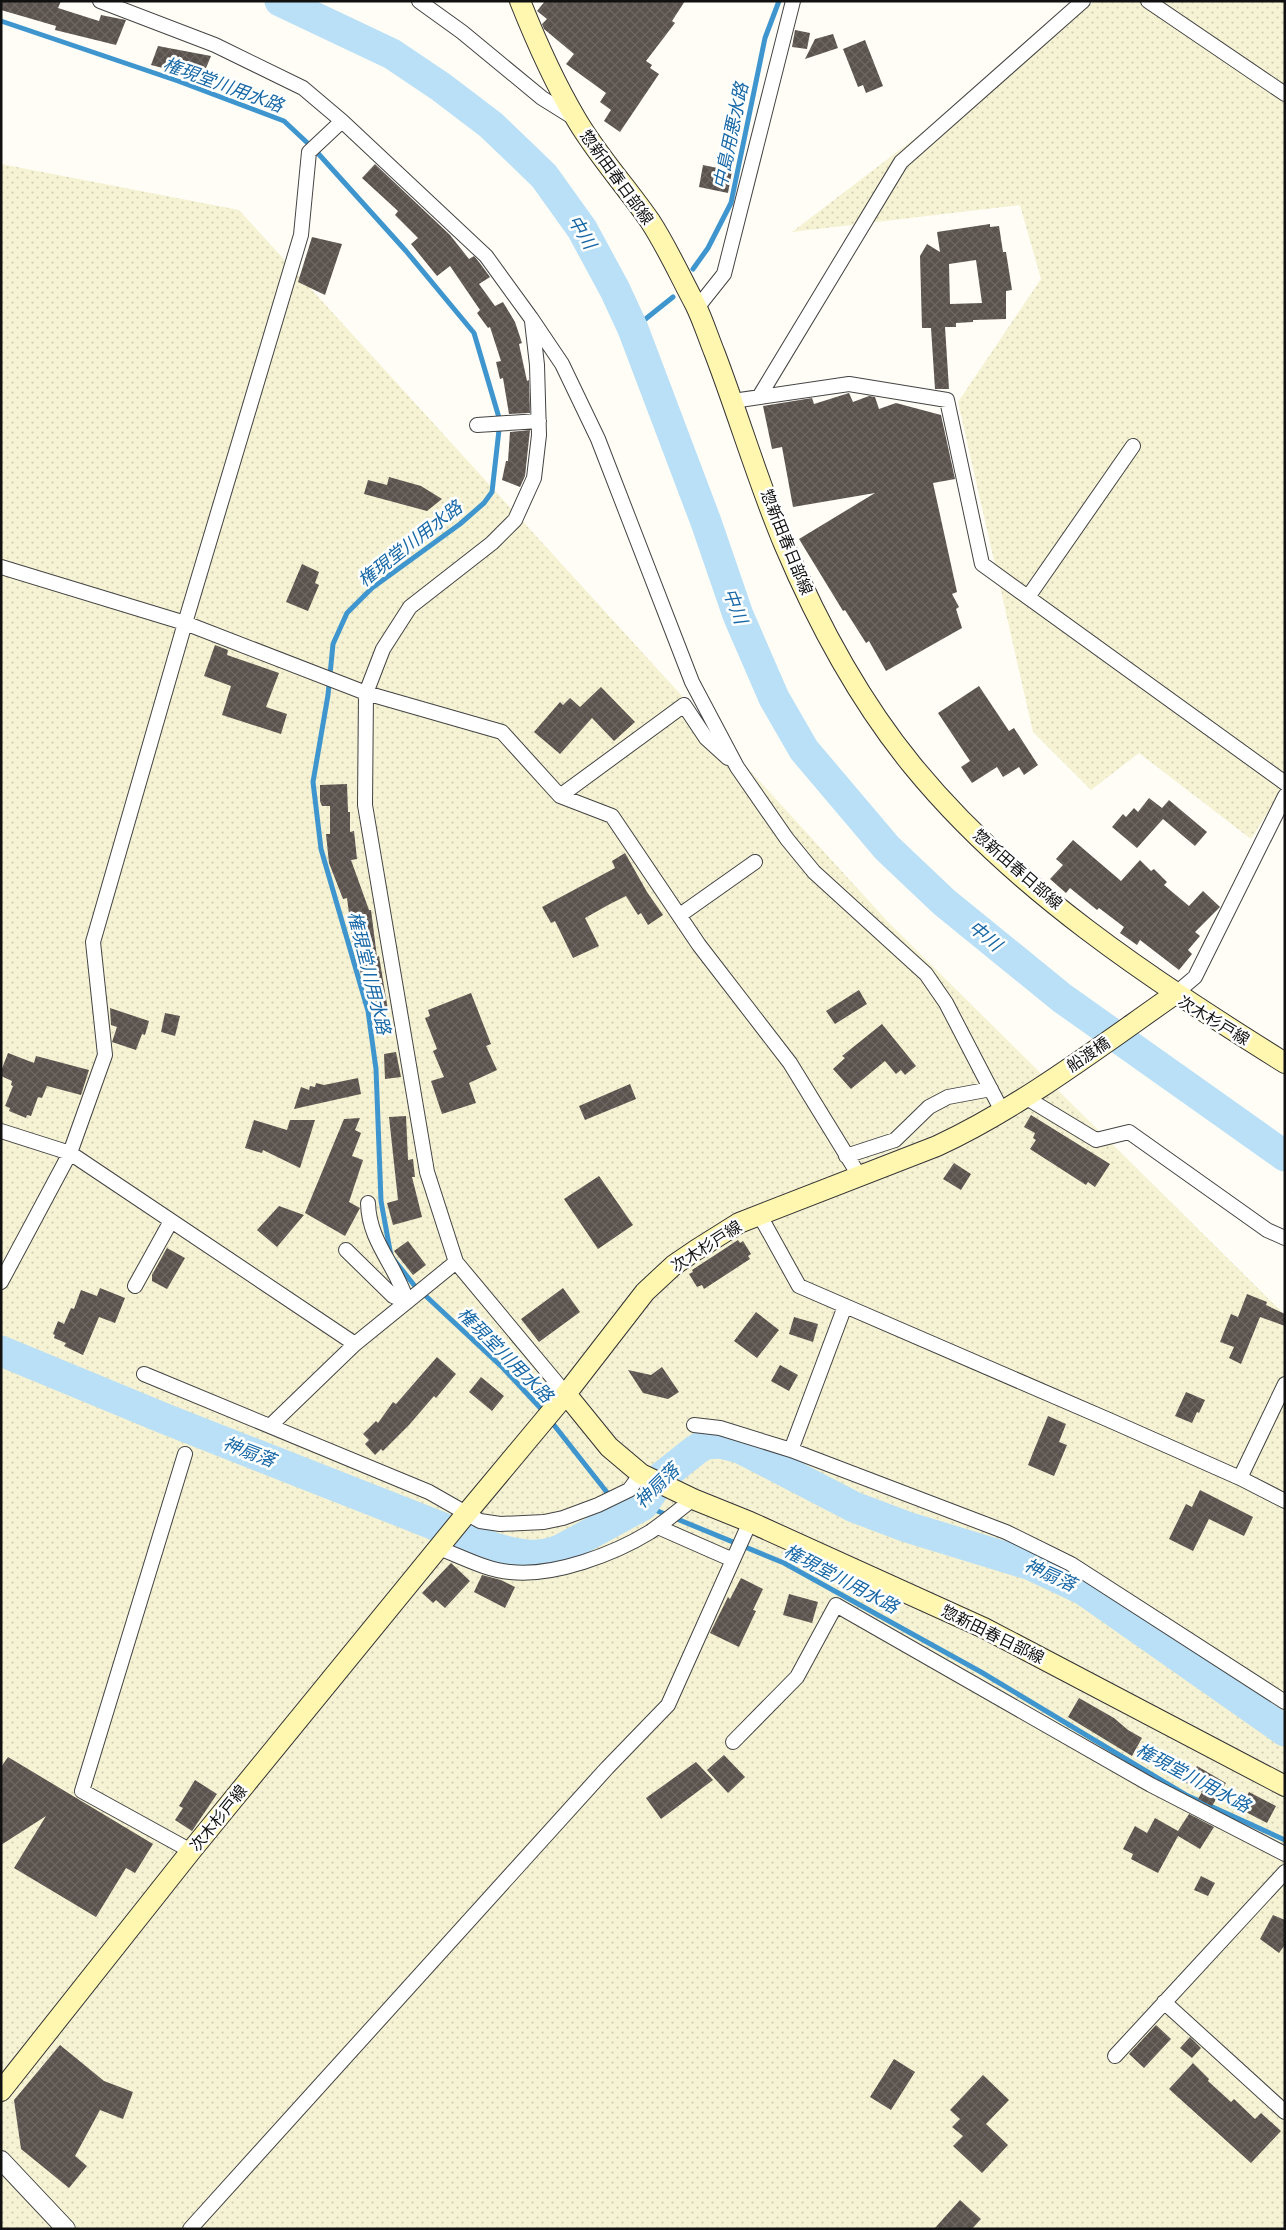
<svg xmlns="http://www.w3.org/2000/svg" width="1286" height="2230" font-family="'Noto Serif','Noto Sans JP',serif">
<defs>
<pattern id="farmland-dots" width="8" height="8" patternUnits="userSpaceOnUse" patternTransform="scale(1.25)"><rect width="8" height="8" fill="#f6f3d4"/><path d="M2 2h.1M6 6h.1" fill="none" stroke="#d2cfb5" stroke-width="1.8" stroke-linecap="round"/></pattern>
<pattern id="building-cross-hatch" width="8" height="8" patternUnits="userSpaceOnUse" patternTransform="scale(1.25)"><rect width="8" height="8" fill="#5a524d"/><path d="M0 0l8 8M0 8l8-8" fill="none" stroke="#6d6662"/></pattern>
</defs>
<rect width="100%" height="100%" fill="#fffdf5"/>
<path fill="url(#farmland-dots)" d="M1095,1h190v784l-34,54 -112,-86 -48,37 -58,-58 -75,-330 83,-123 -21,-74 -228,27z
M1,164l238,46 649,712 397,393v914h-1284z"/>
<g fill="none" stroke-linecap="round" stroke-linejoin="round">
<path stroke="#3f96cf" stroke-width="5" d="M1,21l177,60 106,40 31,29 91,101 68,82 26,88 -8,71 -8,11 -24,21 -88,64 -25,25 -14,31 -5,51 -15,87 8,67 47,162 8,58 5,132 10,55 23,29 89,83 42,45
M693,269l15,-21 23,-45 34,-165 14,-37
M633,329l40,-32
M550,1420l63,80 30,5 141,58 197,109 205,123 99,45"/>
<path stroke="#b9e0f7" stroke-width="31" d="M280,1l112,53 49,33 50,38 53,51 38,53 33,61 18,39 73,193 32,93 36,83 30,52 83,98 57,54 118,96 223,158
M1,1351l167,69 326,128c24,7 42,11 66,2l83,-45 20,-29 34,-27 9,-5 14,-1 20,5 114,59 53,20 124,38 53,25 201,141"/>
</g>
<path fill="url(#building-cross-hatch)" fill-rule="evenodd" d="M1,1h60l-3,7 41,13 2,-6 25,5 -10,25 -61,-15 1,-4 -55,-16z
M545,1h140l-13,20 3,2 -29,38 6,4 -2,3 9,6 -39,58 -16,-11 7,-11 -11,-8 6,-9 -40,-29 8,-10 -30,-25 -2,-5 5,-5 -10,-8z
M795,30l15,3 -3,16 -15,-2z
M833,34l5,14 -33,11 10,-20z
M865,40l18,46 -17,7 -3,-8 -5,2 -15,-38z
M158,46l53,10 -9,22 -51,-13z
M375,164l75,71 19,24 5,-3 5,6 11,15 -11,7 16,22 8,-4 12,20 7,21 -3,1 8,37 2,-1 1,33 -21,1 -6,-36 -3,1 -4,-17 5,-1 -11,-34 -2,1 -11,-15 3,-3 -30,-44 -13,10 -26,-32 7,-6 -23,-23 3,-4 -36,-33z
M703,165l29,6 -4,22 -29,-6z
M990,224v3l9,-1 4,26h3l6,38 -6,1v28l-33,1v2l-17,1v4h-11l4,62h-14l-4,-61h-9l-2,-72 7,-12 13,8 -3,-20zM976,260l6,43 -32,1 -1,-40z
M312,237l30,7 -17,51 -27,-13z
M849,393l4,9 16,-6 6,1 4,12 17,-6 45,12 14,64 -22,4 24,109 -5,2 7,13 -3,2 6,19 -76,43 -17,-30 -3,2 -21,-33 -2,1 -44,-72 76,-46 -82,14 -11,-60 -10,2 -9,-43 49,-8 2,6z
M530,430l-5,46 -5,11 -18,-7 4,-19h2l2,-29z
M389,477l32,9 21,13 -15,12 -63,-17 4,-14 19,5z
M302,564l17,8 -4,11 4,2 -11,26 -22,-9z
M215,645l13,5 -1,5 52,18 -13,34 21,7 -6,20 -59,-19 9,-29 -27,-10z
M979,686l30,45 5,-3 24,37 -14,10 -5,-8 -16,10 -6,-10 -25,16 -11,-16 9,-6 -32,-48z
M601,687l34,35 -21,19 -22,-23 -32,36 -26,-22 26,-30 3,3 7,-7 10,9z
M347,784l1,28h2v20l4,-1 3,28 -6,1 18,50h2l6,47 2,-1 9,54 -14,3 -4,-23h-2l-3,-16 -4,1 -6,-30h-2l-6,-47 -4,1 -14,-36 -3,-29h4v-28h-8l-2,-5v-16z
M1149,798l13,10 7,-8 38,32 -12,14 -32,-27 -26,29 -25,-21 11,-13 3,3 8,-9 4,4z
M1073,840l48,41 19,-21 11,11 3,-2 13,13 -3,3 25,21 14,-15 17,16 -25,25 5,4 -12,14 4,4 -13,16 -39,-30 -3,5 -17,-12 4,-6 -25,-19 -2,2 -27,-22 -4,5 -16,-14 13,-14 -7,-6z
M625,853l22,39 16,23 -15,10 -7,-12 -3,2 -12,-19 -16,8 -25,14 14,28 -26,12 -18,-37 -4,2 -9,-16 73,-39 -3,-7z
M859,990l8,14 -32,20 -9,-13z
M471,993l20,51 -5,2 11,24 -28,13 7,20 -34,11 -11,-33 13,-4 -11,-26 4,-2 -12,-31 5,-2 -2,-6z
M110,1008l39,13 -4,14 -3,-1 -6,16 -24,-8 5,-15 -6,-2z
M165,1013l15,3 -5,20 -14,-4z
M882,1024l34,42 -11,9 -4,-5 -5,4 -11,-13 -34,28 -18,-20 12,-11 -3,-2z
M396,1052l5,25 -16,2 -1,-25z
M8,1053l26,10 2,-7 53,14 -8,25 -34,-9 -5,12 -4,-1 -7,19 -4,-1 -1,3 -17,-7 1,-3 -5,-2 8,-20 -2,-1 1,-4 -11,-5v-5z
M358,1078l3,16 -67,15 7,-22 8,3 1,-4 5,1 1,-4 8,2z
M630,1084l6,15 -51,21 -6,-14z
M1031,1115l79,49 -15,23 -7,-5 -2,3 -56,-36 6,-9 -3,-2 2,-5 -11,-6z
M406,1116l2,44 5,-1 2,18h-3l10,40 -29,8 -6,-22 11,-3 -9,-83z
M360,1118l-5,12 6,3 -9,23 11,4 -14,42 11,6 -15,28 -40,-23 39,-94z
M254,1120l33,10 3,-10h25l-15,48 -37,-18 -1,3 -17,-5z
M954,1163l17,11 -10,16 -18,-11z
M599,1176l34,49 -35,24 -34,-50z
M279,1206l25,9 -27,32 -20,-17z
M738,1240l2,3 3,-2 8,13 -3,2 2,3 -46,30 -2,-4 -5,2 -8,-13 4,-2 -1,-2z
M408,1241l18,24 -13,10 -19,-24z
M167,1248l18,10 -18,31 -15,-8v-6z
M100,1288l25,10 -10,25 -16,-6 -16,38 -19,-9 2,-3 -12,-5 1,-3 -2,-1 5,-13 6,3 7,-16 3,1 7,-19 16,6z
M563,1288l17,24 -41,30 -18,-23z
M1247,1294l20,8 -1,3 19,9v12l-25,-9 -19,47 -12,-6 5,-11 -14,-5 11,-28 7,3z
M756,1312l23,18 -22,28 -23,-17z
M794,1317l24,7 -5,18 -24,-8z
M437,1357l19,17 -20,24 -2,-2 -25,29 -26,26 -2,-2 -6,6 -10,-11 4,-4 -6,-6 13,-13 2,2 15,-21 3,2z
M780,1365l18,10 -9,16 -18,-10z
M662,1367l17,25 -11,7 -25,-6 -15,-23 23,5z
M481,1377l23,19 -12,15 -23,-19z
M1186,1392l19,8 -6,13 -2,-1 -5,11 -17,-7z
M1048,1416l18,8 -7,18 8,3 -13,31 -26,-11z
M1200,1490l53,27 -9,19 -35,-17 -16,32 -24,-12 17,-35 6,3z
M451,1563l19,18 -25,27 -9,-8 -3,3 -11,-10z
M482,1575l19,5 14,7 -10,21 -31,-16z
M741,1578l22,11 -10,21 3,1 -17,36 -29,-14 18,-36 2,2z
M789,1594l29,8 -6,21 -29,-8z
M1079,1698l35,20 14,12 14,8 -10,18 -64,-39z
M724,1755l21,22 -17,16 -21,-23z
M8,1757l145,87 -18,29 -9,-5 -30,49 -82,-49 32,-52 -45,29v-78z
M696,1762l17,18 -52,39 -15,-21z
M1197,1766l29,17 -14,23 -14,-7 4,-7 -16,-9z
M195,1780l22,14 -25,37 -17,-11 8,-12 -4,-2z
M1249,1792l27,14 -9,17 -27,-14z
M1189,1814l25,13 -14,22 -22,-13 -20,37 -27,-14 2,-5 -10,-5 12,-23 12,7 8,-15 23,13z
M1201,1876l14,7 -7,13 -14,-6z
M1273,1915l12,5v25l-6,8 -19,-14z
M1156,2025l15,14 -27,29 -15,-14z
M1190,2037l11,11 -9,10 -12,-10z
M60,2045l44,36 29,11 -10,27 -23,-9 -25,46 12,10 -18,22 -48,-39 -7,-49z
M894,2059l21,13 -24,38 -21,-13z
M1193,2063l16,16 -1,2 23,21 3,-3 21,20 6,-6 20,18 -30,32 -82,-74z
M983,2075l26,25 -23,24 22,21 -26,28 -29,-27 10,-10 -11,-9 8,-8 -10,-9z
M960,2200l21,19 -9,10h-38z"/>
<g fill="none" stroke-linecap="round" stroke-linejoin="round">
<g stroke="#444" stroke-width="16">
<path id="minor" d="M100,1l115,44 88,43 39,33 144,135 45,62 31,46 36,75 94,243 45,85 50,72 27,33 112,102 20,29 56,108
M419,1l43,31 80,66 32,20
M1148,1l137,93
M697,308l27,-34 69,-273
M532,321l5,44 2,70 -5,43 -19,42 -23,23 -82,64 -27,42 -17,44 -1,112 62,367 29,90 110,132
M759,397l142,-235 182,-161
M733,401l116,-17 98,16 35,164 303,219
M477,425l62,-4
M1,567l184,56 181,70 136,39 58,64 52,20 87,129 91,118 70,114
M1028,597l105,-151
M560,796l124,-91 22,33 22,20
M680,915l75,-53
M1175,994l20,-17 90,-181
M1025,1097l71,43 33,-8 138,98 18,8
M1,1131l69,22 285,191 101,-82
M846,1156l49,-16 34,-33 19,-10 43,-8
M368,1203c1,40 29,63 39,99
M759,1214l40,72 310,134 131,58 45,23
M346,1250l47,46 14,6
M1,1282l69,-129 35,-98 -12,-113 92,-319 116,-388 8,-83 33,-31
M135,1286l36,-65
M144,1374l285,118 51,29 20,3 44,-2 19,-4 35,-13 31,-15 12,-16
M694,1425l26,3 71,22 215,82 65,32 214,138
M270,1426l85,-82
M791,1450l54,-144
M185,1454l-103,337 109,60
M1240,1478l45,-94
M658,1527l75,33
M438,1548c23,8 47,22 72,24 44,5 104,-18 140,-40 15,-10 29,-22 43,-33
M733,1742l64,-65 39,-72 315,180 134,69
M1164,2002l121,110
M1115,2056l170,-184
M190,2229l417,-461 61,-63 82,-183"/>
</g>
<g stroke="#444" stroke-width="20">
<path id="tertiary" d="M1,2160l65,69"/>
</g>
<g stroke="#333" stroke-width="22">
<path id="secondary" d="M520,1c16,40 33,79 55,116 21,37 51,69 75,104 17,26 30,55 45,83 8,16 13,33 20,50 24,63 43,128 69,190 33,78 75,156 128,221 101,124 239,214 373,298
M566,1394l43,53 32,27 52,25 57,23 234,106 301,158
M1,2091l190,-240 275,-337 100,-120 79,-102 29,-27 22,-15 43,-27 198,-77c84,-39 162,-99 238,-152"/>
</g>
<use href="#minor" stroke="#fff" stroke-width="14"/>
<use href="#tertiary" stroke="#fff" stroke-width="18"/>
<use href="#secondary" stroke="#fff6b0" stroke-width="20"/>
</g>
<g text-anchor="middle" stroke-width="5" stroke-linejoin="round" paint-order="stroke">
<g font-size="16" fill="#111" stroke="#fff">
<text transform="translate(617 177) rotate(54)" y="6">惣新田春日部線</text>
<text transform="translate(787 542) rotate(68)" y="6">惣新田春日部線</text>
<text transform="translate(1018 869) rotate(41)" y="6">惣新田春日部線</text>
<text transform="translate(1214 1020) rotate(31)" y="6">次木杉戸線</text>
<text transform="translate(1088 1054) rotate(-34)" y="6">船渡橋</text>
<text transform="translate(706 1246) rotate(-33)" y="6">次木杉戸線</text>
<text transform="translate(993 1634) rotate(26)" y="6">惣新田春日部線</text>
<text transform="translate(218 1818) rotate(-51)" y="6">次木杉戸線</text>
</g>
<g font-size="18" font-style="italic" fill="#1768a6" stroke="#fff">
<text transform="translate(223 85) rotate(20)" y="6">権現堂川用水路</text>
<text transform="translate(731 136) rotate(-78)" y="6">中島用悪水路</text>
<text transform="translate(582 232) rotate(59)" y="6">中川</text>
<text transform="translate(410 544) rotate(-38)" y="6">権現堂川用水路</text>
<text transform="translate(735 606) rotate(69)" y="6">中川</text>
<text transform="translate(985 936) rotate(39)" y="6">中川</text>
<text transform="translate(369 973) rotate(76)" y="6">権現堂川用水路</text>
<text transform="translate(505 1355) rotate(45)" y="6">権現堂川用水路</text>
<text transform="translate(249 1452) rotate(21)" y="6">神扇落</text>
<text transform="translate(657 1486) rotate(-45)" y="6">神扇落</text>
<text transform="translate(1050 1575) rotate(24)" y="6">神扇落</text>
<text transform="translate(841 1579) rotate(28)" y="6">権現堂川用水路</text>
<text transform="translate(1193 1778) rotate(28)" y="6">権現堂川用水路</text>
</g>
</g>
<rect width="1286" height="2230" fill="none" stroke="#111111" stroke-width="5"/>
</svg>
